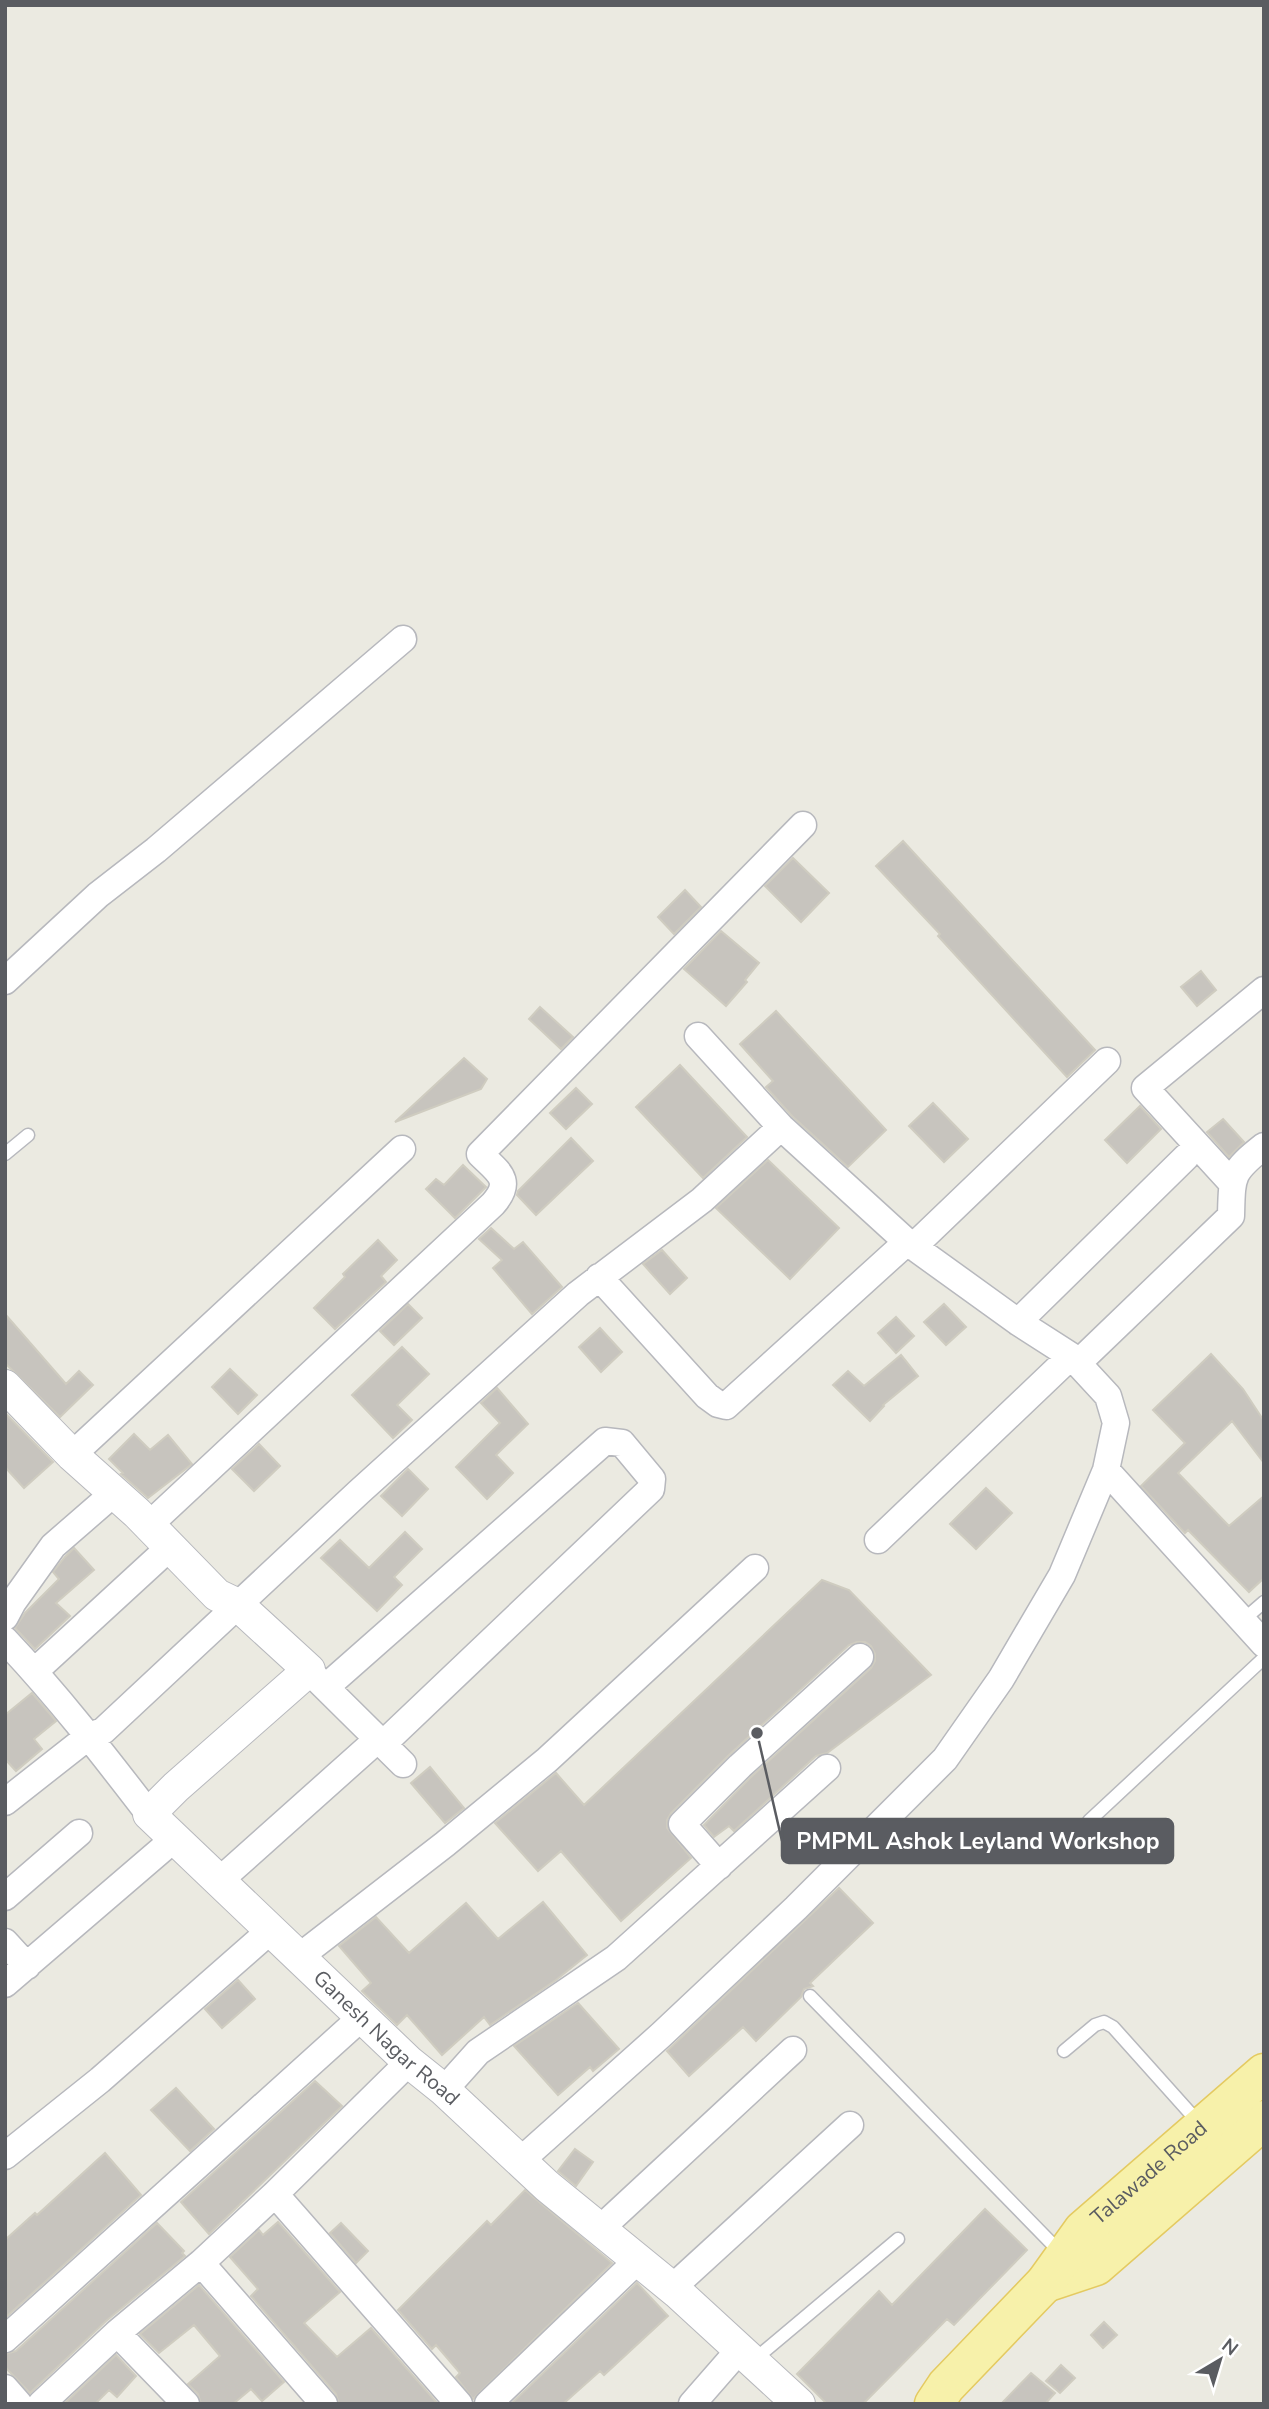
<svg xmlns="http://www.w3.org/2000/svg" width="1269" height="2409" font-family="'Nunito Sans',sans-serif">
<rect width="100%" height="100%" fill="#ebeae1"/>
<path fill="#c7c4be" stroke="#cfccc0" stroke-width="2" d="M903,841l192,209 -28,27 -129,-141 2,-2 -64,-68z
M793,858l36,35 -28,29 -36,-36z
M685,890l16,17 -27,27 -16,-17z
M721,931l38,32 -14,17 2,2 -21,24 -42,-37z
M1201,971l15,19 -19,16 -16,-19z
M540,1007l33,30 -12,12 -32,-30z
M776,1011l110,119 -38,37 -56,-51 -26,-29 7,-6 -33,-37z
M464,1058l23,21 -6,10 -86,33z
M680,1065l67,72 -44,41 -67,-71z
M576,1088l16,16 -26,25 -16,-16z
M933,1103l35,36 -24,23 -35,-36z
M1140,1106l21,23 -34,34 -22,-23z
M1223,1119l21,23 -15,15 -22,-25z
M571,1138l22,23 -57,54 -19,-20 1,-4z
M768,1160l71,68 -49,51 -74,-71z
M463,1165l23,22 -31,31 -29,-29 10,-10 8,6z
M491,1228l23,21 9,-7 39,45 -30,27 -39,-46 9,-8 -23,-21z
M378,1240l19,20 -16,16 5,6 -51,47 -21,-21 31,-31 -2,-3z
M662,1250l25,28 -17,16 -27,-30z
M408,1304l14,14 -28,27 -14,-14z
M944,1304l22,23 -20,18 -22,-23z
M5,1314l61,70 13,-13 14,14 -33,32 -55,-54z
M896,1317l18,19 -18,17 -18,-20z
M600,1328l22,24 -21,20 -22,-25z
M402,1347l27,27 -32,31 15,15 -19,18 -41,-43z
M1211,1354l32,35 21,32v42l-32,-42 -54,52 51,53 35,-30v82l-15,14 -61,-62 -3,3 -44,-47 44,-43 -32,-33z
M901,1355l17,21 -35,29 1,1 -14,15 -37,-36 15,-14 16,15z
M230,1369l27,26 -19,19 -26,-27z
M497,1388l31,36 -32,31 17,18 -26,26 -31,-32 44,-44 -19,-20z
M5,1413l48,49 -29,26 -19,-21z
M134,1434l16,16 18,-15 24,29 -44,34 -27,-24 2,-1 -14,-14z
M259,1444l21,22 -26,25 -22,-22z
M408,1469l20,20 -26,27 -21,-20z
M986,1488l26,25 -36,36 -26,-25z
M405,1532l17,17 -28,28 8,8 -25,26 -56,-53 19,-18 29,28z
M74,1548l20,22 -38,33 14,13 -35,33 -20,-21 10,-15 34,-34 -6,-7 12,-15z
M822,1580l27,10 82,85 -104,78 -11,3 -82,75 -5,-5 -15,11 -10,-12 47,-48 120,-109 4,-7v-7l-4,-8 -6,-4h-8l-8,3 -120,110 -58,58 -4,7v8l24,30 -70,63 -60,-70 -23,20 -43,-48 61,-50 28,32z
M32,1693l24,28 -22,18 8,10 -26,22 -11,-12v-44z
M430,1767l34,41 -19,15 -34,-40z
M839,1888l34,35 -63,60 3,3 -9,3 -3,8 -45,44 -13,-14 -54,49 -22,-25z
M543,1902l44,53 -31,25 -66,45 -6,-8 -42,38 -35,-40 -10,10 -35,-34 9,-8 -32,-37 37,-29 33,36 57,-50 32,36z
M238,1980l17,19 -33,29 -17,-19z
M578,2003l41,46 -26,22 -3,-4 -32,28 -44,-49z
M315,2081l27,25 -133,128 -28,-32z
M176,2088l38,41 -24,22 -39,-41z
M575,2149l18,13 -17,24 -18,-15z
M105,2153l36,42 -136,123v-78l30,-27 2,2z
M525,2190l87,73 -139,136 -17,-22 4,-4 -24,-28 -4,4 -34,-39 89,-89 4,4z
M985,2209l42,41 -73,75 -7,-6 -84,85h-36l-30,-30 82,-83 13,14z
M278,2222l62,70 -36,31 33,34 34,-29 67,76h-99l-3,-10 -85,-98 7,-7 -28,-32 29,-27 4,5z
M157,2223l27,28 -2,2 3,3 -79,65 -76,72 -25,-26v-13l11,-3z
M341,2223l27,28 -12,12 -26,-30z
M637,2283l31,33 -64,59 -4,-4 -37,33h-52z
M199,2285l85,97 -22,19 -11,-12 -18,15h-32l-3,-10 -10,-10 32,-28 -26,-31 -35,28 -19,-19z
M1104,2322l13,13 -14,13 -12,-13z
M116,2355l20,21 -19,21 -8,-7 -14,14h-31z
M1061,2365l14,13 -15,15 -14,-12z
M1031,2373l24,20 -10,11h-44z"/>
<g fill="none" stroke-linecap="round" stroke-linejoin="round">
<g stroke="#b7b8bd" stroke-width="15">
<path id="service" d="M5,1154l23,-19
M1242,1621l22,-19
M1089,1821l175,-163
M810,1996l252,258
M1064,2051l31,-26 9,-3 9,5 86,96
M754,2360l144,-121"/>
</g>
<g stroke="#b7b8bd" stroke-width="29">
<path id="minor" d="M5,981l93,-86 58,-45 247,-211
M698,1036l83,91 126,115 111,80 53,34 37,40 8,27 -10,47 158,174
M1231,1182l-86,-94 119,-98
M913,1247l194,-186
M599,1277l108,119 11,8 8,2 181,-164
M1018,1322l168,-165
M1078,1363l153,-147c1,-41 0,-44 33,-70
M72,1455l330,-306
M149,1525l344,-321c21,-24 5,-32 -13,-50l323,-329
M878,1540l193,-184
M5,1617l8,-15 40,-56 61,-53
M5,1640c52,55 98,114 144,174
M35,1671l135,-124
M315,1677l88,87
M326,1687l279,-246 17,2 30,36 -1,10 -268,255
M5,1802l84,-66 14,-5 256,-239 219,-198 124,-94 79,-73
M719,1866l-37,-42 58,-58 120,-109
M219,1881l159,-142
M5,1897l74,-64
M5,1942l22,24
M299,1957l146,-113 102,-84 208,-192
M5,1984l169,-145
M444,2090l34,-38 138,-94 211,-190
M5,2156l95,-76 171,-150
M519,2162l142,-127 135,-127 149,-149 56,-80 61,-104 44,-105
M275,2194l184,210
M600,2229l193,-179
M201,2263l123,141
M672,2288l178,-163
M117,2333l69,71
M5,2339l357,-322
M5,2388l14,16
M41,2404l76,-71 84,-70 74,-69 134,-132
M488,2404l150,-144
M692,2404l48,-55"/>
</g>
<g stroke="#b7b8bd" stroke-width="34">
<g id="tertiary">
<path id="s1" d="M5,1386l67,69 65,58 80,82 21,10 71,65 -133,117 -27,27 260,248 35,28 103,96 130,106 122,112"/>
</g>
</g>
<g stroke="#e4ca61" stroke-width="41">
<g id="primary">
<path d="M1045,2283l51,-17 168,-146"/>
<path id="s2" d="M934,2404l12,-18 99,-103 38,-53 181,-157"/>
</g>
</g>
<use href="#service" stroke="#fff" stroke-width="12"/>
<use href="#minor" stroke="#fff" stroke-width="26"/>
<use href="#tertiary" stroke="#fff" stroke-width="32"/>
<use href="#primary" stroke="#f7f1aa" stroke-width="38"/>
</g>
<g text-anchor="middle" stroke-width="5" stroke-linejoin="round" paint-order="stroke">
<g font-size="21" fill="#5a5c61" stroke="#fff">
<text dy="7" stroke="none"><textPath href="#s1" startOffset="959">Ganesh Nagar Road</textPath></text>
<text dy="7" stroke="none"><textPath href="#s2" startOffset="317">Talawade Road</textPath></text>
</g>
</g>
<path fill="none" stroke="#5a5c61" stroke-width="2.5" d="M757 1733L782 1841"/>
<circle fill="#5a5c61" stroke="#fff" stroke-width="2.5" cx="757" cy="1733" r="7"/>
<rect fill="#5a5c61" stroke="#5a5c61" stroke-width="2.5" x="782" y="1819" width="391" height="44" rx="7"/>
<g font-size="23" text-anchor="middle" font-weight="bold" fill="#fff">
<text x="978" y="1849">PMPML Ashok Leyland Workshop</text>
</g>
<rect width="1269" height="2409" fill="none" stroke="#5a5c61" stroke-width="14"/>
<g transform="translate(1220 2360) rotate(38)" stroke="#ffffff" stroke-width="5" paint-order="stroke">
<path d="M0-5L12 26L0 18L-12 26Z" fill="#5a5c61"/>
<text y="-10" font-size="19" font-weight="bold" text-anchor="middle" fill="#5a5c61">N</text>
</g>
</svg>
